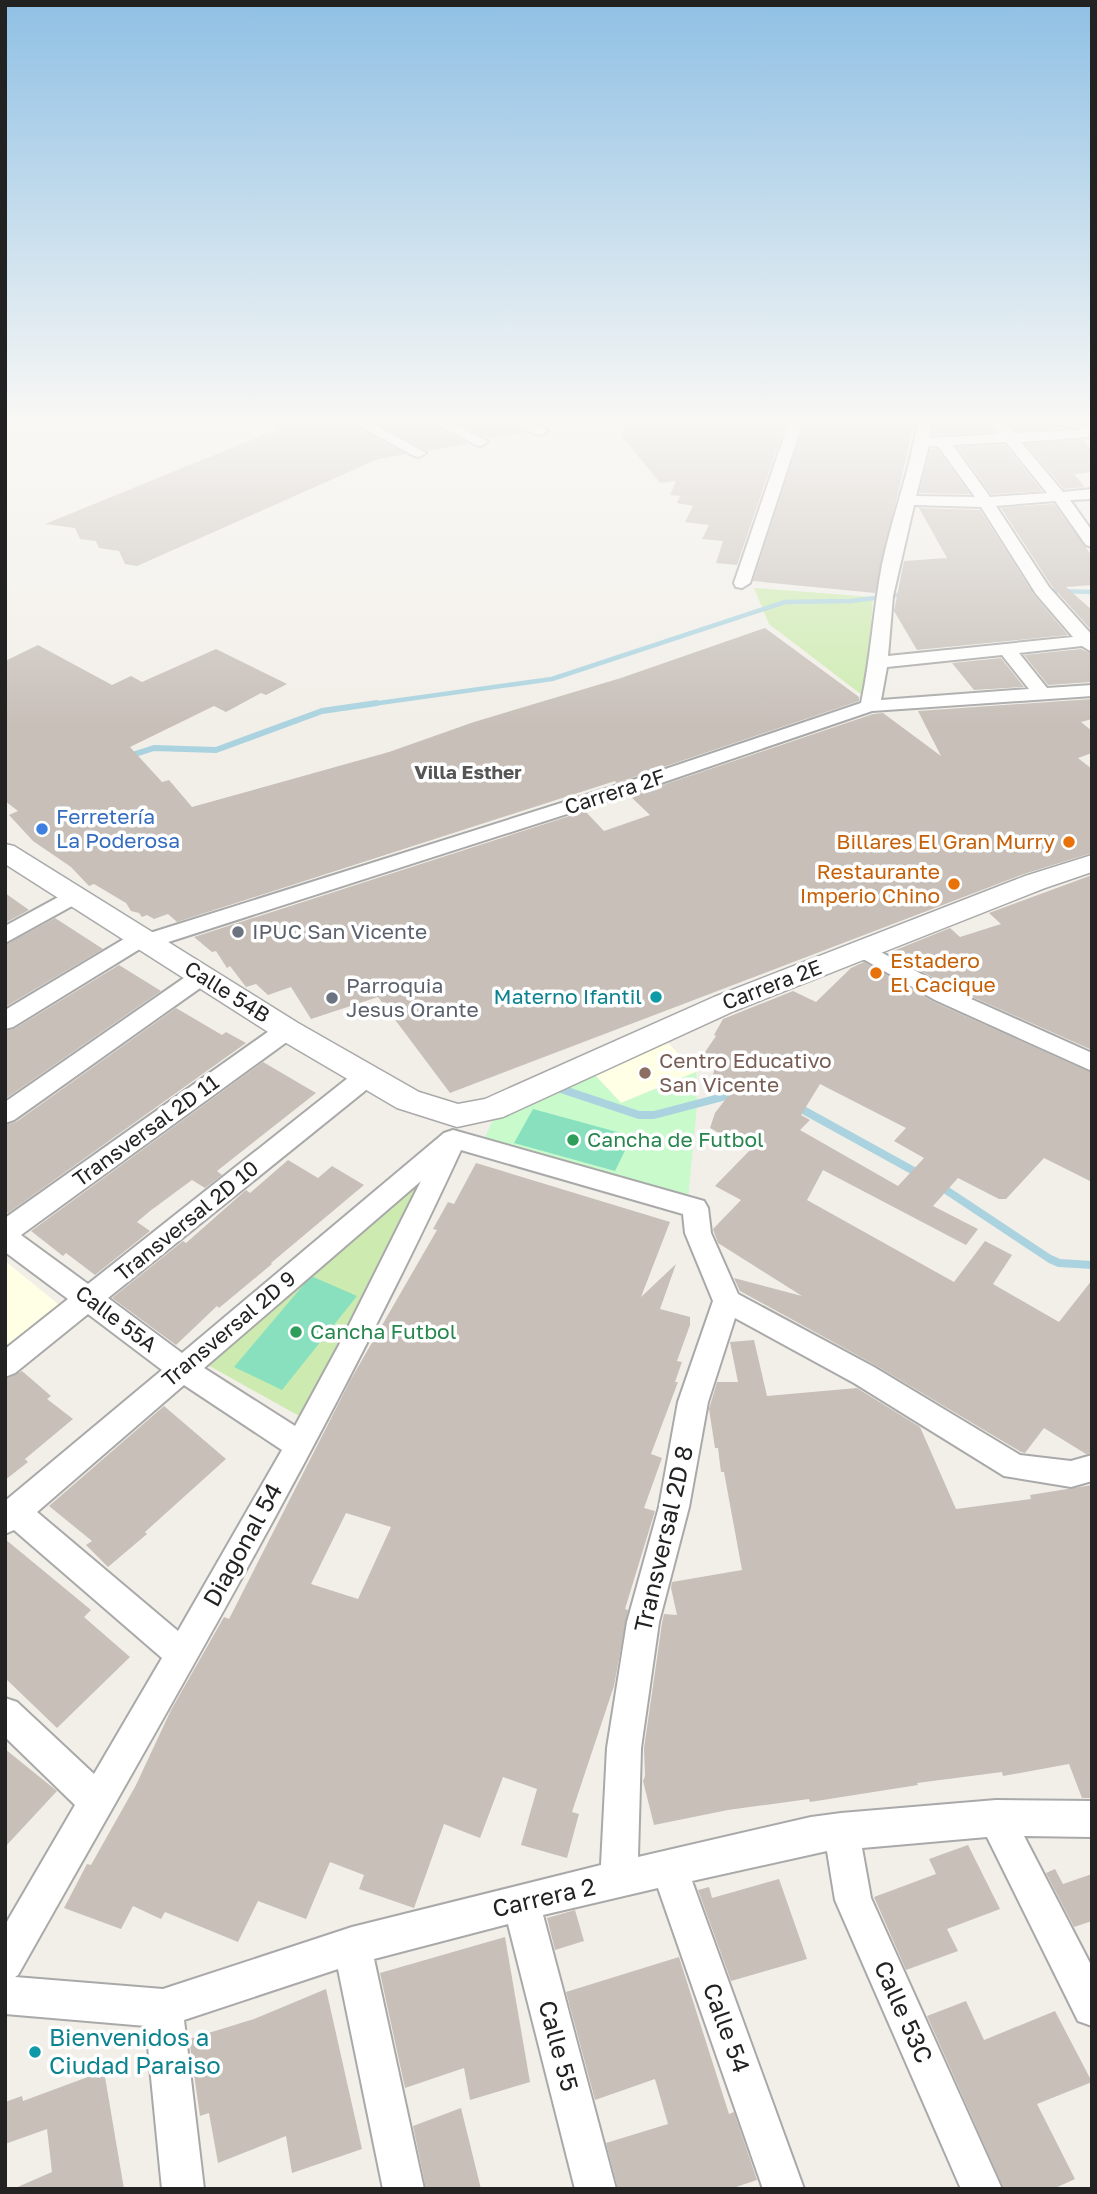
<svg xmlns="http://www.w3.org/2000/svg" width="1097" height="2194" font-family="'Golos Text',sans-serif">
<rect width="100%" height="100%" fill="#f2efe9"/>
<path fill="#ffffe5" d="M668,1043l28,29 -75,31 -27,-29z
M5,1261l58,47 -58,44z"/>
<path fill="#cdebb0" d="M754,588l119,9 -7,101 -97,-74z
M427,1171l-21,53 -105,193 -95,-53z"/>
<path fill="#c8facc" d="M696,1072l1,33 -9,95 -206,-56 13,-29 21,-4 78,-37 27,29z"/>
<path fill="#88e0be" d="M533,1109l99,27 -17,35 -101,-28z
M311,1276l46,20 -75,94 -48,-23z"/>
<g fill="none" stroke-linecap="round" stroke-linejoin="round">
<path stroke="#aad3df" stroke-width="4.5" d="M1023,590l69,2
M365,705l187,-26 233,-77 66,-1 55,-7"/>
<path stroke="#aad3df" stroke-width="6" d="M129,756l25,-8 62,2 106,-39 55,-8"/>
<path stroke="#aad3df" stroke-width="8" d="M555,1087l84,28h15l84,-22
M796,1106l125,69
M940,1186l110,73 9,4 33,2"/>
</g>
<path fill="#c7bfb8" fill-rule="evenodd" d="M259,419h15l13,8 9,-4 1,-4h48l61,35 -28,5 -241,107 -12,-2 -6,-13 -20,-3 -3,-7 -16,-2 -5,-11 -30,-4 233,-95z
M370,419h55l43,25 -41,7z
M451,419h53l21,13 -37,7z
M628,419h159l-50,146 -21,-2 7,-22 -21,-2 7,-14 -24,-3 8,-16 -16,-3 3,-7 -10,-1 6,-14 -16,2 -40,-49z
M806,419h109l-40,174 -122,-12z
M935,419h49l10,13 -61,3z
M1005,419h60l7,9 -57,2z
M1083,440l9,10v22l-18,2 11,13 -21,2 -38,-45z
M1005,445l37,46 -51,3 -33,-47z
M931,449h6l33,45 -51,-1z
M1054,504l38,52v29l-26,2 26,23v21l-41,-46 -50,-77z
M919,508l61,2 54,85 34,40 -151,15 -23,-39 10,-50 43,-3z
M765,628l94,69v4l-243,82 -1,-2 -438,141 -9,-8 -14,5 -7,-4 -5,2 -3,-4 -8,-2 -5,-8 -32,-19 -5,2 -18,-19 -38,-26 -24,-26 9,-4 -13,-10v-140l33,-16 74,40 19,-9 11,6 74,-33 71,35 -21,11 -5,-2 -35,19 -12,-6 -84,41 32,35 7,-2 23,27 197,-55 85,-30 147,-44z
M1081,649l11,5v28l-44,3 -24,-30z
M1001,658l23,29 -50,3 -22,-27z
M1092,699v20l-11,3 11,9v22l-14,5 14,11v84l-68,21 -574,219 -72,-96 -67,22 -20,-32 -23,8 -12,-11 -10,3 -16,-21 -3,2 -11,-17 -4,1 -18,-15 391,-126 19,20 46,-16 -20,-19 243,-82 10,-1 58,43 -23,-45z
M1092,875v175l-140,-62 -64,-35 62,-25 10,9 41,-13 -12,-11z
M5,893l24,17 -24,13z
M55,918l48,31 -98,58v-62z
M864,962l70,40 158,71v109l-48,-24 -38,41h-7l-41,-21 -25,28 45,23 -12,16 -143,-75 -16,30 147,82 31,-41 27,14 -19,29 66,38 33,-42v173l-6,1 -42,-26 -19,25 -4,-1 -146,-87 -135,-74 -6,-13 68,18 -84,-53 -4,-11 -1,-3 28,-29 -26,-14 35,-36 -40,-22 5,-15 23,-30 -26,-5 5,-17 -14,-6 13,-19 -2,-1 9,-16 70,-28 23,11 35,-34zM820,1084l86,44 -12,13 30,17 -26,28 -98,-56 10,-10 -9,-5z
M119,965l42,26 -156,108v-68l9,-2z
M176,1008l46,27 4,-3 20,11 -238,170 -3,-2v-86l11,-3z
M263,1062l53,31 -99,78 5,4 -17,13 -13,-8 -42,31 -13,11 13,9 -55,44 -29,-22 -3,3 -32,-25z
M288,1160l30,18 14,-12 32,19 -93,78 1,1 -53,44 -2,-2 -41,39 -64,-47 71,-57 3,2 60,-53 4,3z
M476,1163l194,59 -29,75 35,-33 -16,45 30,8v8l-13,36 5,1 -7,20h3l-27,72 11,4 -18,50 11,3 -30,98 3,1 -14,76 -42,126 7,2 -12,44 -46,-13 16,-56 -34,-12 -23,61 -36,-14 -30,84 -55,-19 5,-14 -34,-13 -24,57 -48,-18 -20,41 -73,-30 -4,7 -28,-13 -12,23 -57,-21 23,-44 4,1 45,-80 35,-75 53,-93 5,2 122,-240 86,-149 -4,-1 15,-27 6,2zM346,1513l45,14 -33,72 -47,-15z
M754,1340l13,56 90,-8 63,39 36,82 75,-10 -1,-4 62,-10v313h-10l-13,-34 -66,12 -1,-4 -85,11 1,2 -108,17 -1,-3 -81,11 -74,15 -11,-44 2,-5 -1,-28 18,-125 2,-9 13,1 -6,-27 1,-6 70,-12 -18,-98h-3l-3,-24h-3l-6,-39 8,-27h21l-8,-40z
M22,1371l29,25 -4,3 26,20 -48,40 3,3 -23,18v-101z
M164,1406l62,53 -81,73 2,2 -39,33 -22,-22 6,-4 -43,-35z
M5,1539l86,71 -7,7 46,40 -73,71 -52,-50z
M5,1749l52,42 -52,56z
M968,1845l32,64 -53,20 11,22 -52,19 -32,-73 62,-23 -7,-15z
M1055,1869l8,15 29,-10v47l-18,6 -28,-54z
M779,1879l28,80 -76,22 -33,-91 11,-3 3,11z
M575,1910l9,31 -29,9 -8,-32z
M505,1937l25,145 -60,18 -6,-32 -59,20 -25,-115z
M679,1957l50,157 5,-2 23,68 -27,9h-112l-12,-46 62,-19 -13,-45 -60,21 -29,-108z
M326,1989l36,160 -70,24 -6,-37 -68,27 -9,-50 -9,3 -11,-77 65,-20z
M966,2001l18,39 71,-29 37,71 -55,22 38,75 -22,10h-49l-77,-173z
M104,2071l20,118h-111l39,-17 -5,-43 -42,15v-42l17,-6 1,5z
M461,2108l20,81h-55l-13,-63z"/>
<g fill="none" stroke-linecap="round" stroke-linejoin="round">
<g stroke="#a9a9a9" stroke-width="4">
<path id="minor" d="M276,419h18l1,2 -7,4z
M347,419h18l61,34 -7,4 -5,-1z
M427,419h18l43,23 -7,4 -5,-1z
M506,419h19l23,12 -7,4 -5,-1z
M790,419h14l-54,164 -8,5 -6,-1 -2,-4z
M918,419h14l-2,19 69,-4 -12,-15h15l12,14 63,-3 15,-6v8l-4,5 -67,5 42,50 29,-3v10l-22,1 22,31v16l-6,-2 -31,-44 -59,5 53,81 43,48v17l-10,-6 -63,7 28,35 45,-3v11l-220,15 -246,84 -470,151 -13,1 -130,80 -8,2v-19l129,-77h16l462,-146 249,-84c10,-46 12,-92 21,-138 10,-49 29,-96 36,-146zM1006,442l41,51 -57,4 -37,-52zM929,446h9l37,51 -59,-1zM914,505l67,2 55,87 37,43 -185,19 5,-60zM1002,655l27,34 -148,11 6,-33z
M75,888l8,2 3,5 -3,5 -78,43v-17z
M864,943l87,47 141,63v18l-157,-71 -79,-45 -3,-5 3,-5z
M202,969l8,2 3,5 -3,5 -196,139 -9,3v-21l189,-131z
M287,1022l8,2 4,6 -4,6 -274,199 67,49 270,-214 9,-2 9,2 3,6 -3,6 -268,216 74,55 262,-220 9,-3 251,71 4,7 3,25 27,61 136,73 146,88 51,6 21,-6v26l-21,6 -67,-11 -150,-93 -119,-65 -27,84 -19,105 -30,115 -18,126 -3,109 173,-40 30,-4 155,-13 96,1v36l-68,-1 68,131v59l-14,-5 -91,-184 -125,11 9,50 131,291h-41l-126,-289 -8,-49 -135,30 112,308h-41l-105,-301 -115,27 73,274h-41l-67,-265 -134,35 50,230h-41l-45,-220 -154,51 20,169h-42l-16,-163 -141,-12v-89l70,-120 -70,-68v-39l12,4 77,72 68,-116 -148,-128 -9,4v-33l157,-131 -74,-56 -73,59 -10,4v-28l63,-50 -63,-47v-34l274,-194zM461,1150l222,64 2,19 28,68 -35,101 -19,105 -32,115 -20,126 -6,117 -249,62 -189,62 -148,-12 3,-2c153,-272 312,-541 443,-825zM421,1181l-82,164 -44,81 -91,-58zM184,1385l98,65 -104,181 -141,-119z"/>
</g>
<g stroke="#a9a9a9" stroke-width="3">
<path id="tertiary" d="M5,844l9,2 284,177 121,69 39,12 27,-5 229,-102 311,-121 67,-21v17l-47,16 -311,123 -231,106 -46,10 -60,-19 -121,-71 -271,-173z"/>
</g>
<use href="#minor" fill="#fff" fill-rule="evenodd"/>
<use href="#tertiary" fill="#fff" fill-rule="evenodd"/>
</g>
<linearGradient id="sky" x2="0" y2="1"><stop stop-color="#8fc0e4"/><stop offset="0.58" stop-color="#f9f8f5"/><stop offset="1" stop-color="#f9f8f5" stop-opacity="0"/></linearGradient>
<rect width="1097" height="726" fill="url(#sky)"/>
<circle fill="#3f7fe0" stroke="#fff" stroke-width="2.5" cx="42" cy="829" r="7"/>
<g fill="#e8710a" stroke="#fff" stroke-width="2.5">
<circle cx="1069" cy="842" r="7"/>
<circle cx="954" cy="884" r="7"/>
<circle cx="876" cy="973" r="7"/>
</g>
<g fill="#6b7280" stroke="#fff" stroke-width="2.5">
<circle cx="238" cy="932" r="7"/>
<circle cx="332" cy="998" r="7"/>
</g>
<g fill="#0f9aa8" stroke="#fff" stroke-width="2.5">
<circle cx="656" cy="997" r="7"/>
<circle cx="35" cy="2052" r="7"/>
</g>
<circle fill="#8d6e63" stroke="#fff" stroke-width="2.5" cx="645" cy="1073" r="7"/>
<g fill="#2e9e5b" stroke="#fff" stroke-width="2.5">
<circle cx="573" cy="1140" r="7"/>
<circle cx="296" cy="1332" r="7"/>
</g>
<g text-anchor="middle" stroke-width="7" stroke-linejoin="round" paint-order="stroke">
<g font-size="19" font-weight="bold" fill="#555" stroke="#fff">
<text x="468" y="779">Villa Esther</text>
</g>
<g font-size="21" fill="#222" stroke="#fff">
<text transform="translate(615 792) rotate(-18)" y="7">Carrera 2F</text>
<text transform="translate(772 985) rotate(-21)" y="7">Carrera 2E</text>
<text transform="translate(227 992) rotate(32)" y="7">Calle 54B</text>
<text transform="translate(146 1131) rotate(-36)" y="7">Transversal 2D 11</text>
<text transform="translate(187 1221) rotate(-39)" y="7">Transversal 2D 10</text>
<text transform="translate(116 1319) rotate(37)" y="7">Calle 55A</text>
<text transform="translate(229 1329) rotate(-40)" y="7">Transversal 2D 9</text>
</g>
<g font-size="21" fill="#366cbe" stroke="#fff" text-anchor="start">
<text x="56" y="824">Ferretería<tspan x="56" dy="24">La Poderosa</tspan></text>
</g>
<g font-size="21" fill="#c56008" stroke="#fff" text-anchor="end">
<text x="1055" y="849">Billares El Gran Murry</text>
<text x="940" y="879">Restaurante<tspan x="940" dy="24">Imperio Chino</tspan></text>
<text x="890" y="968" text-anchor="start">Estadero<tspan x="890" dy="24">El Cacique</tspan></text>
</g>
<g font-size="21" fill="#5b616d" stroke="#fff" text-anchor="start">
<text x="252" y="939">IPUC San Vicente</text>
<text x="346" y="993">Parroquia<tspan x="346" dy="24">Jesus Orante</tspan></text>
</g>
<g font-size="21" fill="#0d838f" stroke="#fff" text-anchor="end">
<text x="642" y="1004">Materno Ifantil</text>
</g>
<g font-size="21" fill="#785e54" stroke="#fff" text-anchor="start">
<text x="659" y="1068">Centro Educativo<tspan x="659" dy="24">San Vicente</tspan></text>
</g>
<g font-size="21" fill="#27864d" stroke="#fff" text-anchor="start">
<text x="587" y="1147">Cancha de Futbol</text>
<text x="310" y="1339">Cancha Futbol</text>
</g>
<g font-size="24" fill="#222" stroke="#fff">
<text transform="translate(664 1539) rotate(-77)" y="8">Transversal 2D 8</text>
<text transform="translate(243 1545) rotate(-61)" y="8">Diagonal 54</text>
<text transform="translate(544 1898) rotate(-13)" y="8">Carrera 2</text>
<text transform="translate(903 2012) rotate(66)" y="8">Calle 53C</text>
<text transform="translate(726 2028) rotate(70)" y="8">Calle 54</text>
<text transform="translate(558 2046) rotate(75)" y="8">Calle 55</text>
</g>
<g font-size="24" fill="#0d838f" stroke="#fff" text-anchor="start">
<text x="49" y="2046">Bienvenidos a<tspan x="49" dy="28">Ciudad Paraiso</tspan></text>
</g>
</g>
<rect width="1097" height="2194" fill="none" stroke="#222222" stroke-width="14"/>
</svg>
